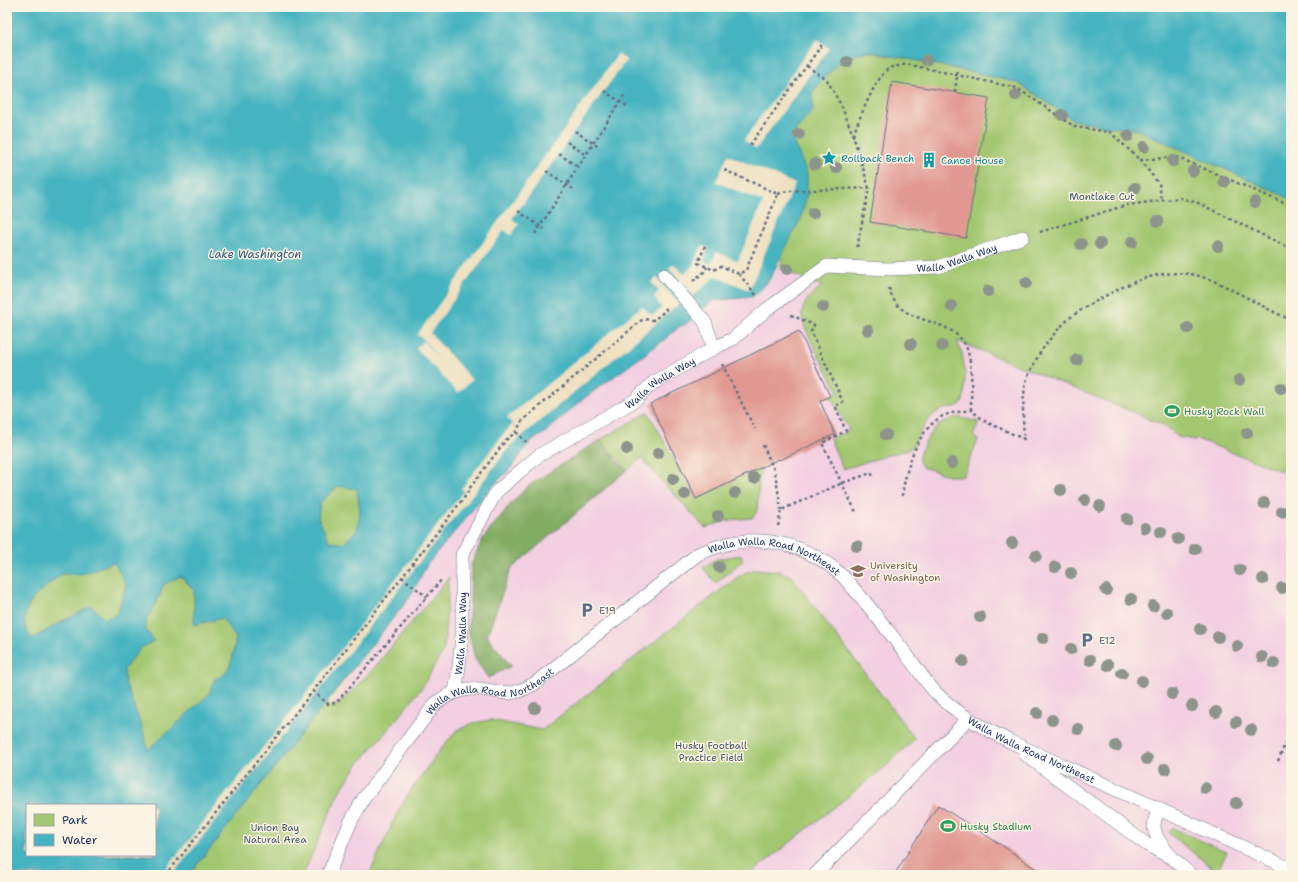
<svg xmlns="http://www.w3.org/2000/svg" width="1298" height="882" font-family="'Shantell Sans',sans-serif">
<rect width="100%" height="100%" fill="#fcf5e5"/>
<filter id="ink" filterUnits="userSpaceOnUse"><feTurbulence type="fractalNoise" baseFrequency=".025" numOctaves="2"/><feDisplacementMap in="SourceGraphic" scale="8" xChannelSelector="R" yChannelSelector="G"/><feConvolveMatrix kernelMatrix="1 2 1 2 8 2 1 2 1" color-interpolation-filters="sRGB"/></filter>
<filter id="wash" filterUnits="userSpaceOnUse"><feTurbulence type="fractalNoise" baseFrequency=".012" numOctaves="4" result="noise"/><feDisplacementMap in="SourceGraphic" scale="16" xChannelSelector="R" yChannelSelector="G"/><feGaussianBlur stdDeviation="0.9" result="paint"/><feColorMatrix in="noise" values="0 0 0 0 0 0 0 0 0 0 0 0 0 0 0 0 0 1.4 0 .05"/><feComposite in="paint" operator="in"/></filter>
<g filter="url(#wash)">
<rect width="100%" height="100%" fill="#eee0bf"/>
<path fill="#f2cfe1" d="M777,265l4,4 417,170 93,36v400h-1088l136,-180 13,-22 61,-80 14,-28 63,-76 20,-20 21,-28 14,-8 34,-31 84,-61 16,-14 7,-3 26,-23 40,-4 7,-5 10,-12z"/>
<path fill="#a3c770" stroke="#5f7b67" d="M1291,7v468l-94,-36 -2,1 -17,-3 -14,-12 -17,-6 -2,-2 -188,-76c1,4 4,8 5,12 3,13 5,38 0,51 -6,4 -14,4 -21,6 -13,5 -24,27 -29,38l-69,21 -13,-30 19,-9 -19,-34 9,-4c-8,-15 -39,-65 -37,-79 2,-13 11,-20 20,-27l-41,-17 14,-206 54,-16 39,9 38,2z
M648,412l48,87 64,-31 -3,43 -5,7 -23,2 -24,8 -64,-70 -14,12 -27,-30z
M957,417l22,5 -6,14 5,4 -15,36h-12l-29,-9c0,0 -3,-5 -3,-6 -2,-8 13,-31 20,-36 5,-4 12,-6 18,-8z
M335,471l32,24 -9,38 -18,20 -22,-13 -15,-48z
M125,544l125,53 -17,74 -86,96 -112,-117 -28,-19 59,-77z
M741,555l2,5 -27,23 -13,-15 13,-9z
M755,569l24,2 12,5 124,163 -30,28 -136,108h-380l27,-60 15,-25 32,-44 13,-15 17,-8 18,-3 51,10 198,-155z
M449,577l-5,72 -21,37 -37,46 -27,31 -20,29 -36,83h-114l135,-170h14l37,-38z
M1172,828l55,24 -10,20 -46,-37 -2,-3z
M1263,868l15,7h-18z"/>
<path fill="#82ac62" stroke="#4e6e60" d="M600,440l20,25 7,5 -116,99 -24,67 24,30 -23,12 -13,-19 -7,-28 2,-31 1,-35 11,-25 25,-32 21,-22z"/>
<path fill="#45b3c0" stroke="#30718f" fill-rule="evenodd" d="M7,7h1284v192l-153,-69 -28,-3 -37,-7 -55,-37 -60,-14 -91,-18 -25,8 -30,33 1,18 -22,26 16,37v21l-6,24 -32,62 -10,12 -7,5 -40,4 -26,23 -7,3 -16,14 -84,61 -34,31 -14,8 -21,28 -20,20 -63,76 -17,32 -221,278h-182zM338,486l19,3 3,23 -3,18 -14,14 -14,-3 -11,-23 2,-15zM114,562l12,23 -9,29 -13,5 -12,-13 -29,15 -31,18c-2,-4 -6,-9 -7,-14 -3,-24 21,-38 37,-51h20zM181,576l13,14v35l28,-7 14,20c-4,16 -3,36 -21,41l-6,15 -61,56 -6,-22 -17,-46 -1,-13 17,-21 13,-7 -8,-11v-10l14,-24 3,-11zM27,805h128v50h-128z"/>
<path fill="#eee0bf" d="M817,39l12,9 -73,101 -12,-9z
M618,54l8,6 -114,159 7,5 -8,11 -7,-5 -74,103 42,47 -14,13 -42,-45 7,-7 18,20 -19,-23 -5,-3z
M728,155l67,29 -46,106 -33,-14 -23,20 -24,-28 5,-4 10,10 8,-7 10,-21 6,2 -4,13 7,3 5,-12 22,9 25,-59 -47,-20z
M657,278l22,26 -168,141 -182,233 -157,197h-11l161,-201 142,-183 -3,-2 41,-53 11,-12 -6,-6 135,-112 9,9h2l8,-6v-2l-7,-10 5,-6 -8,-9z"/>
<g id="blocks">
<path fill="#e09891" d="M892,82l97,16 -23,140 -96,-16z
M799,331l31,65 -10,5 15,33 -55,26 -1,-1 -83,40 -46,-95z
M938,805l68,43 38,27h-150z"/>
</g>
</g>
<g filter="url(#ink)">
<use href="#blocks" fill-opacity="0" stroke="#656d80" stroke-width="1"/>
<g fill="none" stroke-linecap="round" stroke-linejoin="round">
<g stroke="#656d80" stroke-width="14">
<g id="service">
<path d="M664,275l41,47 9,26"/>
<path id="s1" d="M455,692l4,-26 3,-31v-80l34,-63 42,-36 96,-55 19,-18 61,-35 19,-9 33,-29 61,-44 61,3 50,-2 85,-30"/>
<path d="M1026,755l120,89 26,14"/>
<path d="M1158,808c-1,6 -4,13 -4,19 2,18 25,37 37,48"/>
<path id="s2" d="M328,875l23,-54 13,-23 71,-94c16,-13 33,-18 53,-14 10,2 19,4 28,2 7,-2 12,-5 18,-8l164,-130c7,-3 14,-6 22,-8 40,-13 88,-1 119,27 5,4 10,10 14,15 19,21 36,44 53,66 10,13 19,27 30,39 22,22 48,35 75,49l280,127"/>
<path d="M815,875l153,-156"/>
</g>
</g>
<path stroke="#656d80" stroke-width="2.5" stroke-dasharray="3 3" stroke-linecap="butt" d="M807,66l20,14 14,25 12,30 16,53 -12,60
M604,91l24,16
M955,92l3,-23
M575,131l25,17
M853,135c7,-17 21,-55 35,-66 4,-3 13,-3 18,-5l111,24 58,39 35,5 30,28 19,24 3,17
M567,142l19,13
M750,145l73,-102
M559,154l19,13
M1140,160l37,-3 114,49
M546,171l27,18
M778,194l9,-3 82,-3
M518,211l26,18
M1040,232l87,-27 54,-7 17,5 93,46
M535,234l90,-140
M705,246l-7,17 16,7 7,-4 18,8 7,-4 32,-76 -56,-25
M739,274l17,21
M693,281l11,-9 3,-5
M889,288c9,41 64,25 78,61 6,17 4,43 4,61
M791,315l23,10 -3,7 32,70 -8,4 11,25 -24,12 34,69
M722,364l33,65
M516,432l10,10
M763,445l12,27 6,38
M902,496c4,-27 14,-64 39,-79 9,-5 20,-5 30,-7l15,12 38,17c-1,-18 -2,-38 2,-57 1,-5 4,-9 6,-14 9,-20 24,-38 40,-52 6,-4 12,-8 18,-11 29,-18 64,-36 99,-31 18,2 35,12 51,20 17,9 33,18 51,26
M778,526l3,-16 61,-27 29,-10 2,3
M402,577l25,20
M313,691l15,13 8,-1 106,-124
M1278,761l9,-22
M166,875l159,-199 142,-182 2,-5 37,-49 10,-8 6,-11 121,-102 11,1 12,-10 -1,-4"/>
<use href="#service" stroke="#fff" stroke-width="13"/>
</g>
<g fill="#8d948c">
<circle cx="926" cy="60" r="6"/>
<circle cx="847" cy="62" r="6"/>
<circle cx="1016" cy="95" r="6"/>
<circle cx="1062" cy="115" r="6"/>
<circle cx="799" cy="134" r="6"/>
<circle cx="1128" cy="136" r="6"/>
<circle cx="1144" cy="147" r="6"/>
<circle cx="1173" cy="161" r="6"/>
<circle cx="815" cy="164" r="6"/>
<circle cx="836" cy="168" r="6"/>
<circle cx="1193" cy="171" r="6"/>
<circle cx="1224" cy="182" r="6"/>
<circle cx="1135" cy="188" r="6"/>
<circle cx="1255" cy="202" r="6"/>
<circle cx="813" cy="213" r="6"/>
<circle cx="1158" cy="221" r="6"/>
<circle cx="1132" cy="242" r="6"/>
<circle cx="1081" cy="244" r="6"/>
<circle cx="1100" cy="244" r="6"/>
<circle cx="1218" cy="246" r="6"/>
<circle cx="787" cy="269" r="6"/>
<circle cx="1026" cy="283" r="6"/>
<circle cx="988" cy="291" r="6"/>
<circle cx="951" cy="306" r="6"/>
<circle cx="823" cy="307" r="6"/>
<circle cx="1188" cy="328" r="6"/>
<circle cx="868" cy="330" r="6"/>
<circle cx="911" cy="344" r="6"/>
<circle cx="942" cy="346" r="6"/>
<circle cx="1077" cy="360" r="6"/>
<circle cx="1239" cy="380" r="6"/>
<circle cx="1281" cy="388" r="6"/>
<circle cx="1247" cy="433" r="6"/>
<circle cx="886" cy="435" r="6"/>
<circle cx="627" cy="449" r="6"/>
<circle cx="658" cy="453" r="6"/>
<circle cx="952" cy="463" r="6"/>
<circle cx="754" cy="478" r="6"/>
<circle cx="673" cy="479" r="6"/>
<circle cx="1061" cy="490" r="6"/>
<circle cx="735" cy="493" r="6"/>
<circle cx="685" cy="494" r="6"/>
<circle cx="1085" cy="500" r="6"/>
<circle cx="1264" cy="503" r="6"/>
<circle cx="1100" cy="506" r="6"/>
<circle cx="1282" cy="512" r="6"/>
<circle cx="718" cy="516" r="6"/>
<circle cx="1127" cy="519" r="6"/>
<circle cx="1145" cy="528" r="6"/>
<circle cx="1161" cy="532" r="6"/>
<circle cx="1178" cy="539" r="6"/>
<circle cx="1012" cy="543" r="6"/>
<circle cx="857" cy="546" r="6"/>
<circle cx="1195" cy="549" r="6"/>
<circle cx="1036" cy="556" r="6"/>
<circle cx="719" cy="567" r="6"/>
<circle cx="1055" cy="567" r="6"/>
<circle cx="1240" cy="570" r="6"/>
<circle cx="1071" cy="573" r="6"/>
<circle cx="1263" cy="579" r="6"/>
<circle cx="1282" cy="588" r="6"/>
<circle cx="1106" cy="590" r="6"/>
<circle cx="1131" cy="599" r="6"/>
<circle cx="1153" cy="606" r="6"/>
<circle cx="1167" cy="613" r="6"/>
<circle cx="980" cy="617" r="6"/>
<circle cx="1200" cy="629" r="6"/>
<circle cx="1218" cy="637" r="6"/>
<circle cx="1043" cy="638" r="6"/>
<circle cx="1237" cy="646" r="6"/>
<circle cx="1071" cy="649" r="6"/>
<circle cx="1262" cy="657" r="6"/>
<circle cx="1090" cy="660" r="6"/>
<circle cx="963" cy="661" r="6"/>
<circle cx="1274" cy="663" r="6"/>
<circle cx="1108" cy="665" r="6"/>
<circle cx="1122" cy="673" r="6"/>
<circle cx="1142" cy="681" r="6"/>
<circle cx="1172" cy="694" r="6"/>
<circle cx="1192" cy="706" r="6"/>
<circle cx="535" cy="708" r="6"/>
<circle cx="1216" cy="712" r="6"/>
<circle cx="1037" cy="713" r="6"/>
<circle cx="1052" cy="720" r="6"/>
<circle cx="1236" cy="722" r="6"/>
<circle cx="1078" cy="729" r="6"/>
<circle cx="1251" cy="730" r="6"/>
<circle cx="1116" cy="746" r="6"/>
<circle cx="1147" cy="759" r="6"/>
<circle cx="1165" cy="769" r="6"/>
<circle cx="1205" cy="788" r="6"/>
<circle cx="1236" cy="803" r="6"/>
</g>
</g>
<defs>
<g id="sight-bare" transform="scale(1.2)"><path d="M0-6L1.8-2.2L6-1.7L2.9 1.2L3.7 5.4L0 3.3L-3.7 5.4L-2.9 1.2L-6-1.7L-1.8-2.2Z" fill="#0f9aa8" stroke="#fcf5e5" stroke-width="2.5" paint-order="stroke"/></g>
<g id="building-bare" transform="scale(1.2)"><path d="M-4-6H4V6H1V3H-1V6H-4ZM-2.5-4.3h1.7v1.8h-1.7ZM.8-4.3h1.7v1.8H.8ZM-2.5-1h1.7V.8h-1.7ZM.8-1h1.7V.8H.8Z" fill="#0f9aa8" stroke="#fcf5e5" stroke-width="2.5" paint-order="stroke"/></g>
<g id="stadium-bare" transform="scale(1.2)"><path d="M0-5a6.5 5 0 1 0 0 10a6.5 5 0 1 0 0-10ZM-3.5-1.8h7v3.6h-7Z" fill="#2e9e5b" stroke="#fcf5e5" stroke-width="2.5" paint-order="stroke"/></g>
<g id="university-bare" transform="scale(1.2)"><path d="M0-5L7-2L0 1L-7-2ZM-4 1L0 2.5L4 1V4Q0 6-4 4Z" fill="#8d6e63" stroke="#fcf5e5" stroke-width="2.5" paint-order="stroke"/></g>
<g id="parking-bare" transform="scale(1.2)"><path d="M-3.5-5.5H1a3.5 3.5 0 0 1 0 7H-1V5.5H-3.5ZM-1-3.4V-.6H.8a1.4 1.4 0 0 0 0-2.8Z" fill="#5c6f8a" stroke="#fcf5e5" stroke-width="2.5" paint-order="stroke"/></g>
</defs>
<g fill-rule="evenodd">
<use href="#sight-bare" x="829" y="158"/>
<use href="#building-bare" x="929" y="160"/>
<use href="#stadium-bare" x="1172" y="411"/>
<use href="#university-bare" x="858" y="571"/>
<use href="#parking-bare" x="587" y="610"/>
<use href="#parking-bare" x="1087" y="640"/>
<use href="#stadium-bare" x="948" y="826"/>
</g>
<g text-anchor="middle" stroke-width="3" stroke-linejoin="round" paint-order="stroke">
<g font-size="10" fill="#0d838f" stroke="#fcf5e5" text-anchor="start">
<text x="841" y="162">Rollback Bench</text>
<text x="941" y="164">Canoe House</text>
</g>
<g font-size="10" fill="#3d5562" stroke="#fcf5e5">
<text x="1102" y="200">Montlake Cut</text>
<text x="711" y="749">Husky Football<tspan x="711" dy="12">Practice Field</tspan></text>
<text x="275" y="831">Union Bay<tspan x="275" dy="12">Natural Area</tspan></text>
</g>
<g font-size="10" fill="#1b2f5e" stroke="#fcf5e5">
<text dy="4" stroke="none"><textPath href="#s1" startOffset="743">Walla Walla Way</textPath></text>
<text dy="4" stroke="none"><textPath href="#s1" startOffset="407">Walla Walla Way</textPath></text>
<text dy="4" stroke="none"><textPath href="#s2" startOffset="598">Walla Walla Road Northeast</textPath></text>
<text dy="4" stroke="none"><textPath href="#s1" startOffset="59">Walla Walla Way</textPath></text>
<text dy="4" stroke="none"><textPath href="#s2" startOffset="261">Walla Walla Road Northeast</textPath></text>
<text dy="4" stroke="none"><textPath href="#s2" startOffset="934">Walla Walla Road Northeast</textPath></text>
</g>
<g font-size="10" fill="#27864d" stroke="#fcf5e5" text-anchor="start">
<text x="1184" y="415">Husky Rock Wall</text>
<text x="960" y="830">Husky Stadium</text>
</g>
<g font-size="10" fill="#785e54" stroke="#fcf5e5" text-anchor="start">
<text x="870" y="569">University<tspan x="870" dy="12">of Washington</tspan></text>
</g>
<g font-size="10" fill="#4e5e75" stroke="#fcf5e5" text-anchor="start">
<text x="599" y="614">E19</text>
<text x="1099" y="644">E12</text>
</g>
<g font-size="11" font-style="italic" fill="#28577b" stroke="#fcf5e5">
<text x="255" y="258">Lake Washington</text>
</g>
</g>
<rect width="1298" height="882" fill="none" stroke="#fcf5e5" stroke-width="24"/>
<rect x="26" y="804" width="130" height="52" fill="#fcf5e5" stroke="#a2a6af"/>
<rect x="34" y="814" width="20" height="12" fill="#a3c770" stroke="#a2a6af"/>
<text x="62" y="824" font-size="12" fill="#1b2f5e">Park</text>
<rect x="34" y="834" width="20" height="12" fill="#45b3c0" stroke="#a2a6af"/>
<text x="62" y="844" font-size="12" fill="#1b2f5e">Water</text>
</svg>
